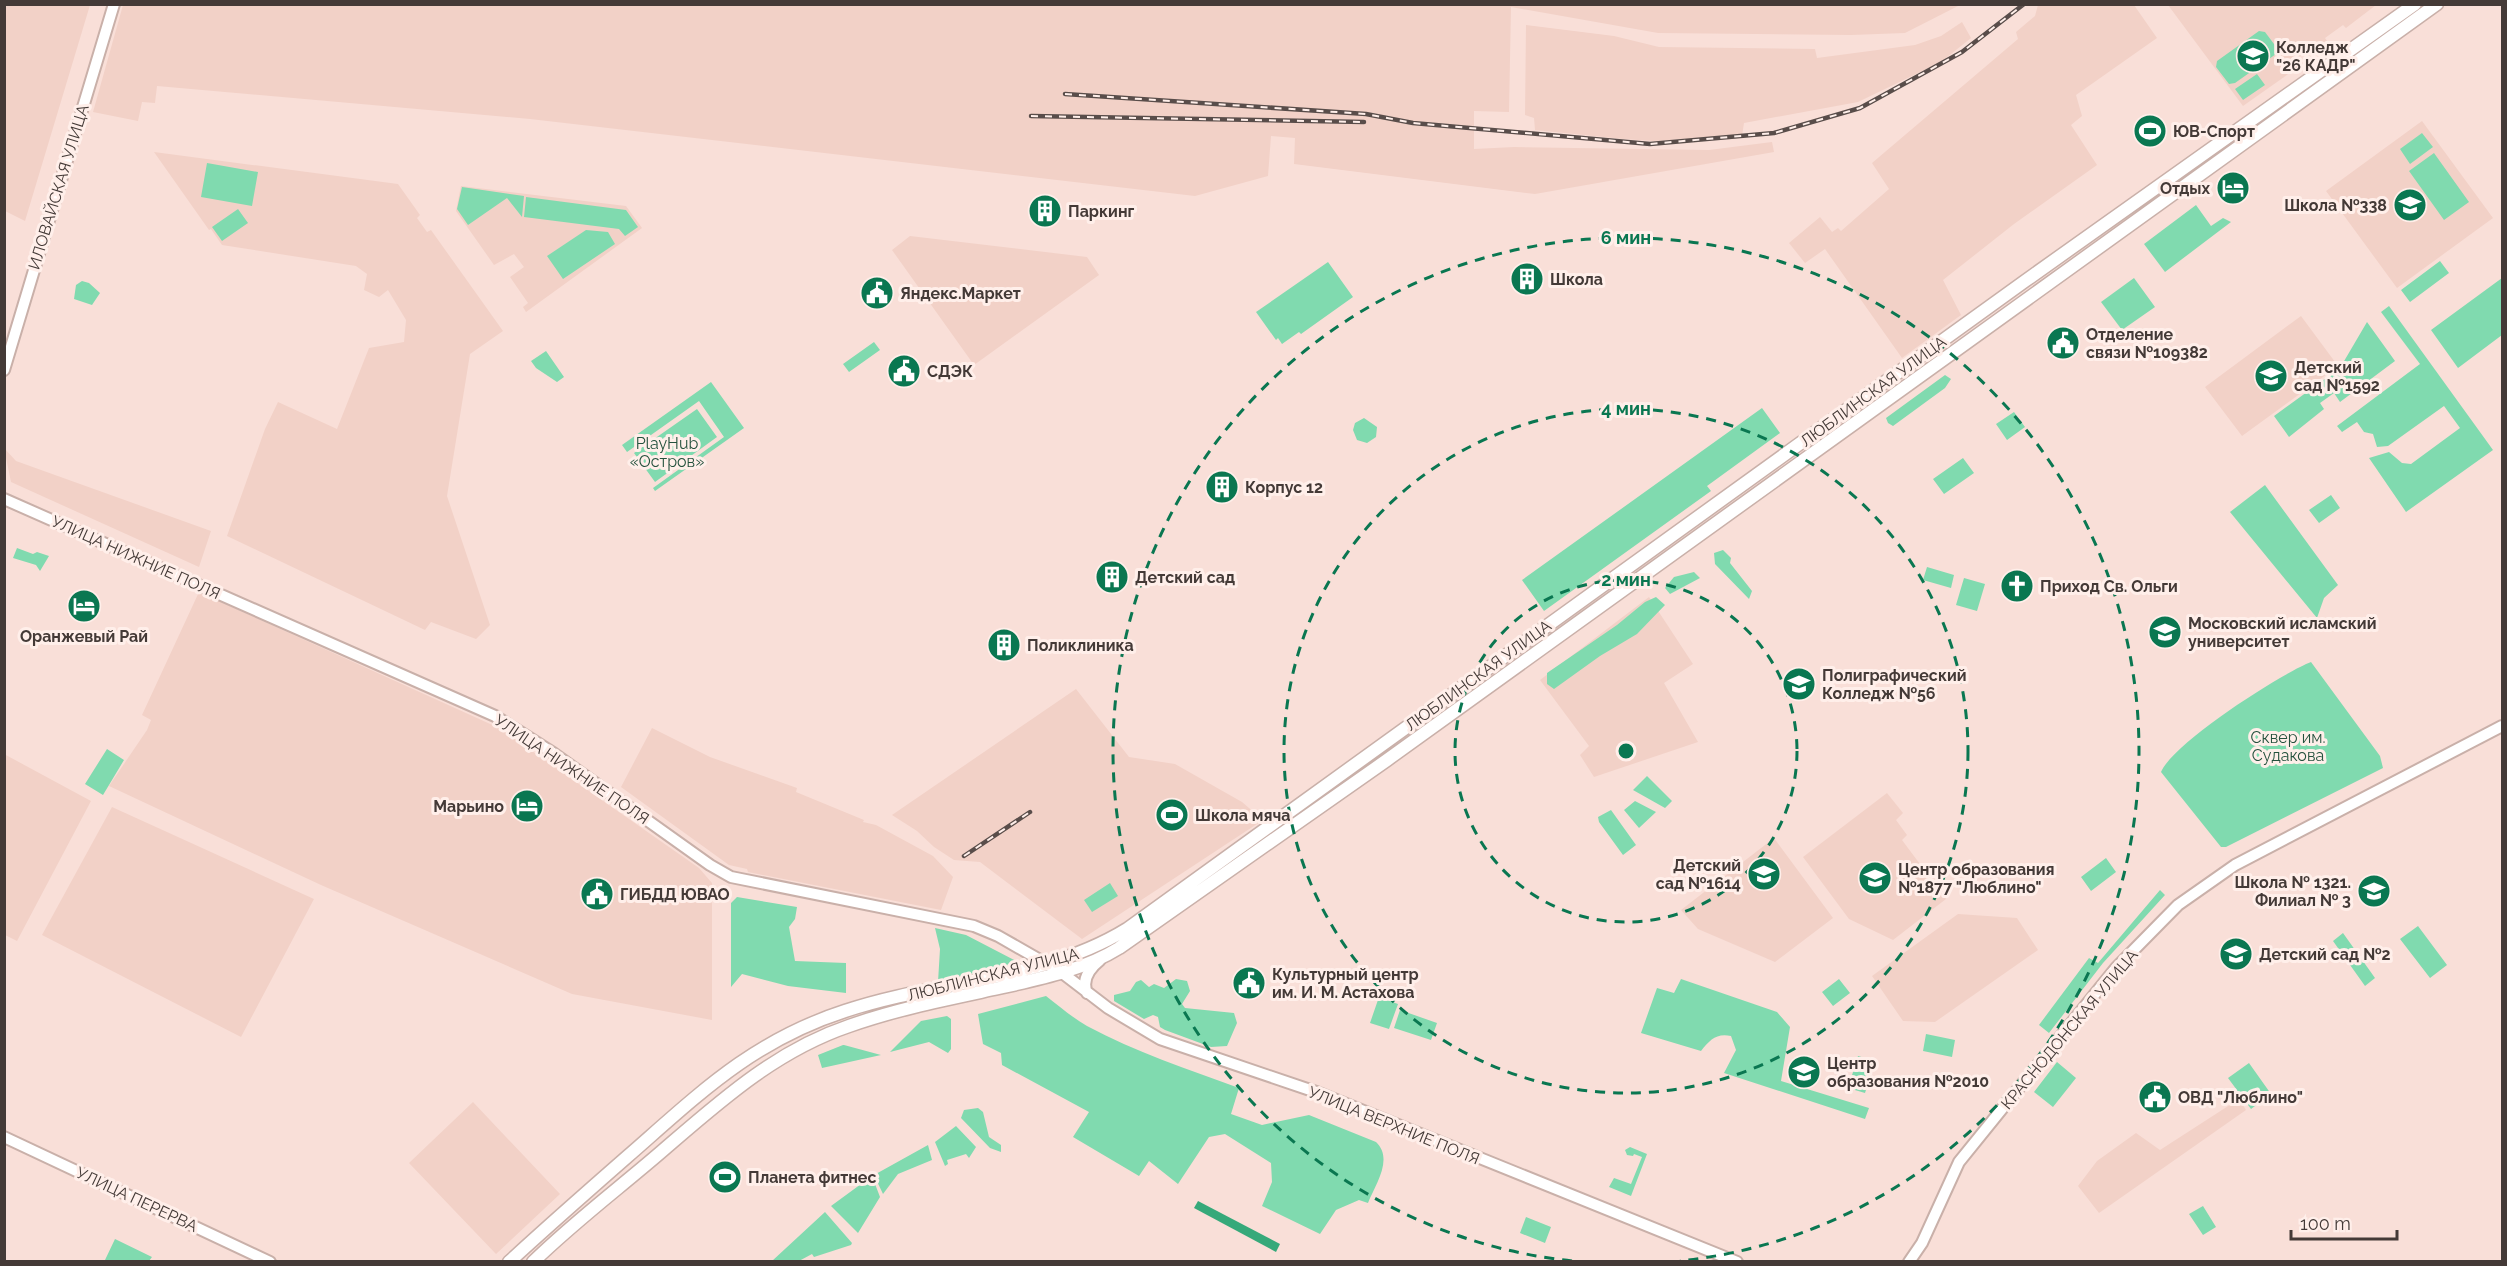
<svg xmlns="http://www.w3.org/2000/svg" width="2507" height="1266" font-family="Raleway,sans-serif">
<rect width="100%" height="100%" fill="#f9dfd8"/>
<path fill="#f2d1c7" d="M4,5h86l-65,216 -20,-10z
M123,5v-1l1837,1 -55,28 -54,2 -193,-2 -147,-26 -2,105 -35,-1v38l40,-2 195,3 63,-8 2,10 -239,42 -241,-30 1,-26 -24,-2 -3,40 -73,20 -665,-77 -373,-33 -2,17 -13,-1 -4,19 -45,-9z
M2038,5h96l23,33 -81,57 6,21 -11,9 26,40 -83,59 -71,56 18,35 -59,43 -77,-109 -20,14 -16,-20 31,-26 12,15 6,-4 3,3 48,-42 -17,-26 146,-124 -2,-7 19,-16z
M2168,5h208l-30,23 -3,-3 -18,13 2,3 -6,4 -3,-3 -19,15 2,8 -58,41z
M1962,22l9,16 -30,24 -83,40 -114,21 -2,13 -89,5 -30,-2 -88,-9 -1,-12 -9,-3 1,-90 88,11 45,11 156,2 2,9 98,-13 26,-9z
M2422,121l71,97 -96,70 -71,-97z
M154,152l244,32 22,31 -3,3 10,14 4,-2 72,101 -33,23 -23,142 43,129 -14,14 -45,-17 -6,8 -198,-94 38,-107 13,-27 59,27 32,-81 35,-6 2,-22 -18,-30 -9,7 -15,-7 3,-16 -11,-8 -134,-21 -11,-16 -2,1z
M461,186l165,20 16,22 -116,84 -3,-5 5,-4 -18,-26 14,-10 -10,-13 -20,11 -38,-54z
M910,236l177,21 12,18 -125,90 -82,-115z
M2301,316l37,50 -96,70 -37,-49z
M4,448l12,13 195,70 -12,36 -188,-85z
M199,592l300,136 200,140 13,15v137l-140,-26 -251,-109 -212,-99 38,-56 4,-10 -9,-5z
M1649,597l44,67 -29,19 34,59 -104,35 -14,-22 9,-9 -49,-66z
M1076,689l53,68 46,7 67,38 21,18 -181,119 -102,-77 -26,-2 -20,-13 -17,-16 -25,-16z
M652,728l58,29 87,31 -1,4 68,28 -1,2 13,3 57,31 20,21 -12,33 -193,-38 -1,-3 -18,-4 -108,-78z
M4,754l87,47 -74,140 -12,-6z
M1887,793l16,20 -7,7 11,15 -5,5 44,59 -53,41 -44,-21 -46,-62z
M112,807l202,92 -73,138 -199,-102z
M1774,838l59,80 -58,44 -77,-33 -17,-19z
M1958,914l59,4 21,32 -103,72 -32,-1 -31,-45z
M2239,1099l7,11 -147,103 -21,-27 19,-25 39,-28 24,17z
M473,1102l87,92 -64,60 -87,-91z"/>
<path fill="#80daaf" d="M2259,31l6,1 12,16 -1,6 -41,29 -6,1 -13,-17 1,-6z
M2257,74l8,11 -22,15 -8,-11z
M2422,133l11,14 -23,17 -10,-15z
M2434,153l35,49 -25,18 -35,-49z
M207,163l51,9 -6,34 -51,-9z
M462,187l62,9 -2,21 -15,-19 -39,27 -11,-16z
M526,197l100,13 12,17 -13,9 -6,-7 -95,-12z
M2196,205l15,21 12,-8 8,4 -66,50 -21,-28z
M238,209l10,14 -26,18 -10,-14z
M586,230l22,2 7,12 -52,35 -16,-23z
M2440,261l9,12 -39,29 -9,-12z
M1328,262l25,35 -52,37 -2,-2 -17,12 -4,-6 -2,2 -20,-28z
M2134,278l21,29 -33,23 -21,-28z
M2502,278v57l-44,33 -27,-38z
M82,281l7,2 11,10 -8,12 -18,-6 2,-14z
M2389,306l104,144 -87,62 -37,-54 20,-6 13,11 9,1 49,-36 -16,-22 -56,40 -11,1 -4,-13 -9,-2 -7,-10 -15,10 -5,-6 83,-62 -39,-52z
M2367,322l28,39 -55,41 -6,-9 -14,10 4,6 -35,28 -15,-21 66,-48z
M874,342l6,8 -31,22 -6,-8z
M546,351l18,26 -7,5 -21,-14 -5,-7z
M1945,375l6,4 -6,9 -52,38 -5,-3 -2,-5z
M711,382l33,46 -89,63 -2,-3 71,-51 -25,-36 -72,51 -5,-7z
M1762,408l18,25 -73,53 4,5 -167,120 -22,-31z
M697,409l20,28 -62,45 -21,-29z
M2014,412l11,15 -18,13 -11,-16z
M1364,418l13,9 -1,10 -9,6 -10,-3 -4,-10 2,-7z
M1963,458l11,15 -30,21 -11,-15z
M2265,485l73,100 -14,13 -7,20 -87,-106z
M2331,495l9,13 -21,15 -10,-13z
M17,548l16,6 4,-2 12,4 -9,15 -4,-6 -23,-7z
M1723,550l8,8 -1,5 22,28 -3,8 -34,-35 -1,-11z
M1927,567l27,8 -3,13 -28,-8z
M1694,572l6,6 -30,16 -5,-6 9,-11z
M1964,578l21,6 -8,27 -21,-6z
M1656,597l9,8 -28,29 -37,22 -46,33 -7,-5v-11l70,-48 28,-23z
M2311,662l69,94 3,12 -157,79h-5l-60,-75c12,-29 119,-98 150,-110z
M107,749l17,11 -21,35 -18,-11z
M1647,776l25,25 -7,7 -32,-18z
M1635,801l21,11 -17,16 -15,-18z
M1611,810l25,35 -13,10 -24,-33 -1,-5z
M2106,858l10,14 -25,19 -10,-14z
M1110,883l8,13 -26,16 -8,-12z
M2160,890l5,5 -62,68 -54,70 -10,-8 50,-67 9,5z
M737,897l60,10 -2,12 -6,8 6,34 51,2v30l-58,-7 -46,-12 -11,13v-84z
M2418,926l29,39 -17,13 -30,-39z
M935,928l31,7 52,27 -80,20 2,-33z
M2343,933l32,45 -10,8 -32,-45z
M1176,979l11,2 3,10 -8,13 3,4 49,5 3,10 -10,23 -16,1 -46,-17 -5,-3 -2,-10 -5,-2 -9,4 -30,-18v-6l16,-4 6,-9 5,-2 8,7 5,-3 10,4z
M1681,979l96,33 13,15 -9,54 88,27 -4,11 -141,-46 12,-23 -5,-14c-15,-3 -21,4 -30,15l-60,-18 16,-45 17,5z
M1839,979l11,14 -17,13 -11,-14z
M1046,996c13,10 27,22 41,30 48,26 101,43 152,62l-8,26 31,11 47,-10 67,27c18,17 -1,43 -8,61l-9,-3 -23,10 -16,24 -58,-28 10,-24 -1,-19 -46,-29 -16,3 -31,47 -29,-23 -10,15 -66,-39 16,-25 -87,-47 -1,-12 -18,-9 -5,-30z
M1379,997l19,7 -9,25 -19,-6z
M1400,1010l37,13 -6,17 -37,-12z
M947,1016l4,3v30l-3,4 -19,-11 -39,10 31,-31z
M1926,1034l29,6 -3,17 -29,-6z
M843,1045h1l37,10 -59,13 -4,-13z
M1858,1056l17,5 -10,32 -17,-5z
M2057,1062l19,16 -23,29 -19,-15z
M2249,1063l22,31 -20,15 -23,-31z
M978,1108l5,4 6,25 12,8v7l-11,-4 -29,-30 3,-8z
M956,1126l20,21 -7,11 -3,-4 -19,6 1,4 -3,2 -10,-24z
M928,1145l4,15 -34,14 -15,20 -9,-19z
M1630,1147l17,7 -16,42 -22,-9 5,-9 17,6 11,-27 -8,-3 -1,2 -6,-1 -2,-5z
M872,1176l8,21 -22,36 -27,-27z
M2203,1206l13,21 -13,8 -14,-21z
M825,1212l27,31 -1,2 -37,12 -2,-3 -13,7h-27z
M1526,1217l25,10 -6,16 -25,-10z
M115,1239l37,18 -3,4 -44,-1z"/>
<path fill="#36a97a" d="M1198,1201l82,43 -4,8 -82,-44z"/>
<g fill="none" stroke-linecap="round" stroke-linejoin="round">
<g stroke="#c9b0a9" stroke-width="14">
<path id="secondary" d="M4,370l110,-366
M4,499l491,217 58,37 157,112 21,12 243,49 24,10 63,36 47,36 52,31 159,54 418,169
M1087,993c-6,-14 3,-25 13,-33
M4,1137l266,125
M1909,1262l13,-19 37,-81 157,-194 62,-63 57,-40 267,-139"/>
</g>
<g stroke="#c9b0a9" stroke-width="15">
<path id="primary" d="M509,1262c39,-36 79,-71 119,-106 71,-62 124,-115 217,-145 92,-31 198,-30 282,-82l898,-648 390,-277
M533,1262c41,-40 85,-73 128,-110 58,-50 114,-101 188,-126 48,-17 99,-27 150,-38 40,-9 85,-18 120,-40l268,-188 1050,-756"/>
</g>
<use href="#secondary" stroke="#fff" stroke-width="10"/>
<use href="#primary" stroke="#fff" stroke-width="12"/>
<g stroke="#594d4a" stroke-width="4.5">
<path id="rail" d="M1065,94l301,20 47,9 237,21 124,-11 86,-25 102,-56 62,-48
M1031,116l333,6
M964,856l66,-44"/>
</g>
<use href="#rail" stroke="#ffefea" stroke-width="2" stroke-dasharray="7" stroke-linecap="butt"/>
</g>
<g fill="none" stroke="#0a7751" stroke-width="3" stroke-dasharray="10 8">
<circle cx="1626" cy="751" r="171"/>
<circle cx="1626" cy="751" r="342"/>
<path d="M1572 1261A513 513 0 1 1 1680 1261"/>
</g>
<defs>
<g id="university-disc" transform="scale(1.725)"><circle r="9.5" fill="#0a7751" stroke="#ffefea"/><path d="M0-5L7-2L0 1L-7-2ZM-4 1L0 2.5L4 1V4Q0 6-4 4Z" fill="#fff"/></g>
<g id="stadium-disc" transform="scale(1.725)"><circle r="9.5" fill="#0a7751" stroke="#ffefea"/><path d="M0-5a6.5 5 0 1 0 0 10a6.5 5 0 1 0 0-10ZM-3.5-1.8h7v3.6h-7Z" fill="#fff"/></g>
<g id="hotel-disc" transform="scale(1.725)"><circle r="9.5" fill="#0a7751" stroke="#ffefea"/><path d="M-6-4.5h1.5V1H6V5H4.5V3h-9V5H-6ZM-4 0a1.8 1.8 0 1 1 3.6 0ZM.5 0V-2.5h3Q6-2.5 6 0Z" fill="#fff"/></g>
<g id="school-disc" transform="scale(1.725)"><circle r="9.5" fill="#0a7751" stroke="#ffefea"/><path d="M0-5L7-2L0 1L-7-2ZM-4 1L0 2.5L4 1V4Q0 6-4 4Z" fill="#fff"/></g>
<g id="building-disc" transform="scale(1.725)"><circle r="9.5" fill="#0a7751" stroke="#ffefea"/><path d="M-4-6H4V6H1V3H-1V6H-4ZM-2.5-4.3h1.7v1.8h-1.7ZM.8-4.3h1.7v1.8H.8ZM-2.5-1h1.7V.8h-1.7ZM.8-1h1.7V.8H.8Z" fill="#fff"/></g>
<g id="civic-disc" transform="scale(1.725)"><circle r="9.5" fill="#0a7751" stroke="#ffefea"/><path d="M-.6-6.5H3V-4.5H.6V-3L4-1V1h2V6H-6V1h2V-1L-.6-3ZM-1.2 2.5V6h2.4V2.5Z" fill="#fff"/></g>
<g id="church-disc" transform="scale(1.725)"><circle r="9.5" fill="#0a7751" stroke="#ffefea"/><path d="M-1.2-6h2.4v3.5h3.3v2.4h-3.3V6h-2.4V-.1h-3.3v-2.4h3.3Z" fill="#fff"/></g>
</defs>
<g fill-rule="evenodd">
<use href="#university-disc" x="2253" y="56"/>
<use href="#stadium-disc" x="2150" y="131"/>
<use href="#hotel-disc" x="2233" y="188"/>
<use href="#school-disc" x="2410" y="205"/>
<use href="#building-disc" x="1045" y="211"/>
<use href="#building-disc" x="1527" y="279"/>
<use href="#civic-disc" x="877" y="293"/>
<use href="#civic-disc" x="2063" y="343"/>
<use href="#civic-disc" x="904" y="371"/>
<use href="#school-disc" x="2271" y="376"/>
<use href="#building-disc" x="1222" y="487"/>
<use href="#building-disc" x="1112" y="577"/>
<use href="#church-disc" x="2017" y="586"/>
<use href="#hotel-disc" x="84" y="606"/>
<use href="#university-disc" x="2165" y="632"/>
<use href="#building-disc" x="1004" y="645"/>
<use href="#university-disc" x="1799" y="684"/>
<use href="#hotel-disc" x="527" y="806"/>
<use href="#stadium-disc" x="1172" y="815"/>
<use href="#school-disc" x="1764" y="874"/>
<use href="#school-disc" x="1875" y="878"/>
<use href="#school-disc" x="2374" y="891"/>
<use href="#civic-disc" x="597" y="894"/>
<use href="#school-disc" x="2236" y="954"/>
<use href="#civic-disc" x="1249" y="983"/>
<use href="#school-disc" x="1804" y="1072"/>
<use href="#civic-disc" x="2155" y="1097"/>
<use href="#stadium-disc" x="725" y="1177"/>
</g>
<g text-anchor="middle" stroke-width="6" stroke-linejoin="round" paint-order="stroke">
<g font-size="16" font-weight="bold" fill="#443a37" stroke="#ffefea" text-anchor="start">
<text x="2276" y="53">Колледж<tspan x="2276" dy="18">"26 КАДР"</tspan></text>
<text x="2173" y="137">ЮВ-Спорт</text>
<text x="2210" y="194" text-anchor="end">Отдых</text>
<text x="2387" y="211" text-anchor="end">Школа №338</text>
<text x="1068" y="217">Паркинг</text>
<text x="1550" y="285">Школа</text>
<text x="900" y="299">Яндекс.Маркет</text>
<text x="2086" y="340">Отделение<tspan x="2086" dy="18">связи №109382</tspan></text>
<text x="2294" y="373">Детский<tspan x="2294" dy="18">сад №1592</tspan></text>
<text x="927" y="377">СДЭК</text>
<text x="1245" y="493">Корпус 12</text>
<text x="1135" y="583">Детский сад</text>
<text x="2040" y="592">Приход Св. Ольги</text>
<text x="2188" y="629">Московский исламский<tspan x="2188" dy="18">университет</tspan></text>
<text x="84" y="642" text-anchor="middle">Оранжевый Рай</text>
<text x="1027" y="651">Поликлиника</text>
<text x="1822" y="681">Полиграфический<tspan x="1822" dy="18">Колледж №56</tspan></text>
<text x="504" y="812" text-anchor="end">Марьино</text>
<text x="1195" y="821">Школа мяча</text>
<text x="1741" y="871" text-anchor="end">Детский<tspan x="1741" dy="18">сад №1614</tspan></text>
<text x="1898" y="875">Центр образования<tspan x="1898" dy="18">№1877 "Люблино"</tspan></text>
<text x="2351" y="888" text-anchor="end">Школа № 1321.<tspan x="2351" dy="18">Филиал № 3</tspan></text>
<text x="620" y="900">ГИБДД ЮВАО</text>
<text x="2259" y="960">Детский сад №2</text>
<text x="1272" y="980">Культурный центр<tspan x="1272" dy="18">им. И. М. Астахова</tspan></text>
<text x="1827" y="1069">Центр<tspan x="1827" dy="18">образования №2010</tspan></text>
<text x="2178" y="1103">ОВД "Люблино"</text>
<text x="748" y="1183">Планета фитнес</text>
</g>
<g font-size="16" fill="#443a37" stroke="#ffefea">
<text transform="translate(58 187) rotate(-73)" y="6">ИЛОВАЙСКАЯ УЛИЦА</text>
<text transform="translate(1873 391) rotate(-36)" y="6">ЛЮБЛИНСКАЯ УЛИЦА</text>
<text transform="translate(136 557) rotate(24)" y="6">УЛИЦА НИЖНИЕ ПОЛЯ</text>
<text transform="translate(1478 675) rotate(-36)" y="6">ЛЮБЛИНСКАЯ УЛИЦА</text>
<text transform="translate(572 769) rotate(34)" y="6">УЛИЦА НИЖНИЕ ПОЛЯ</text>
<text transform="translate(993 974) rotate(-14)" y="6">ЛЮБЛИНСКАЯ УЛИЦА</text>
<text transform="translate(2069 1029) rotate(-50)" y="6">КРАСНОДОНСКАЯ УЛИЦА</text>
<text transform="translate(1394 1125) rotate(22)" y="6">УЛИЦА ВЕРХНИЕ ПОЛЯ</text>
<text transform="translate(137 1199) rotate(25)" y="6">УЛИЦА ПЕРЕРВА</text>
</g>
<g font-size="16" fill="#24513d" stroke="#ffefea">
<text x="667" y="449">PlayHub<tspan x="667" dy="18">«Остров»</tspan></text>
<text x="2288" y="743">Сквер им.<tspan x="2288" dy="18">Судакова</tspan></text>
</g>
</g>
<circle cx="1626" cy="751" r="9" fill="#0a7751" stroke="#ffefea" stroke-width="3"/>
<g font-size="18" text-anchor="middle" font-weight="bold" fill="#0a7751" stroke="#ffefea" stroke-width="6" stroke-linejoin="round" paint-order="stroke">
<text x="1626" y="244">6 мин</text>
<text x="1626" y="415">4 мин</text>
<text x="1626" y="586">2 мин</text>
</g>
<rect width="2507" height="1266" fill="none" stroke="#443a37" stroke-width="12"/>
<path d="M2291 1230v9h106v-9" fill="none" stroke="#443a37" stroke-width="3"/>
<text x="2300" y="1230" font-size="18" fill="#443a37" stroke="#ffefea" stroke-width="4.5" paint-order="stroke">100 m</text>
</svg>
